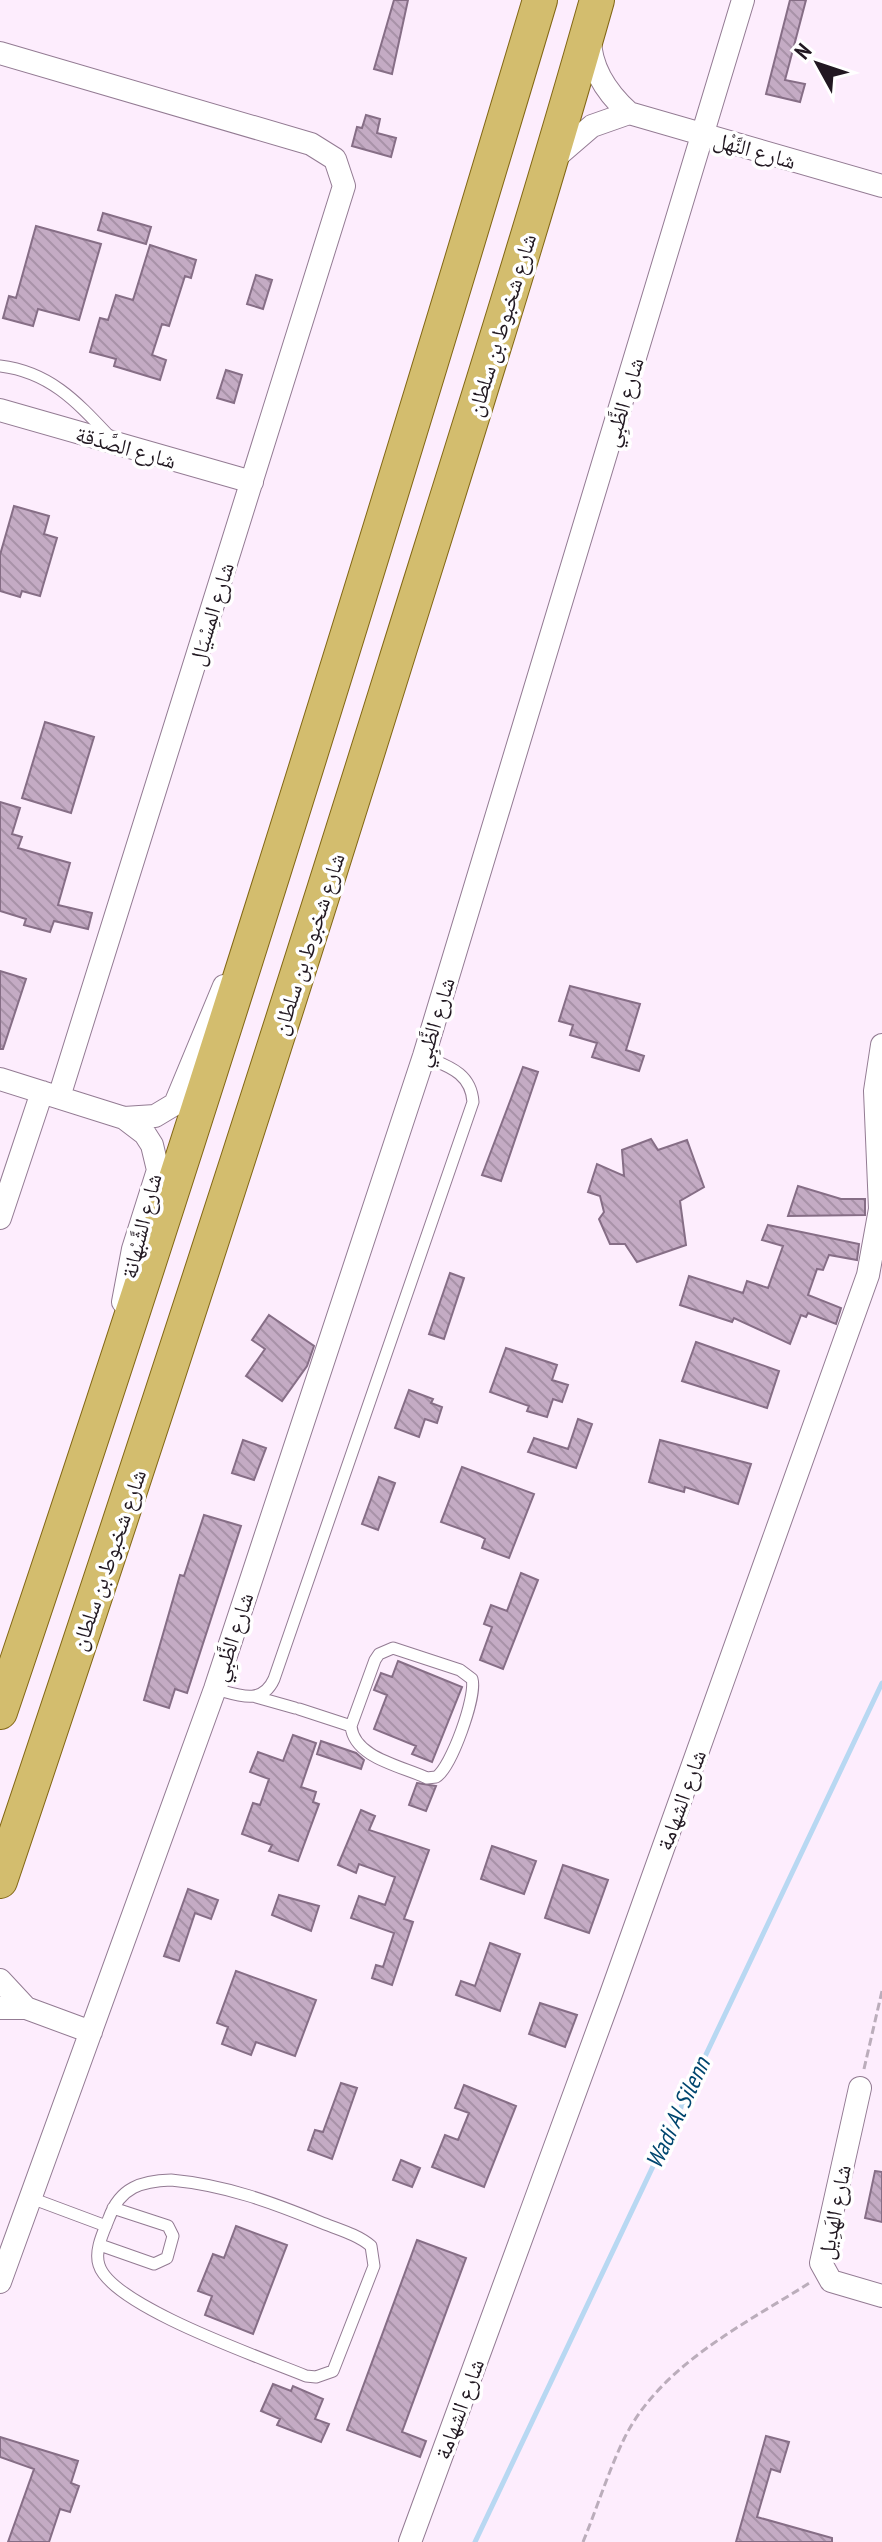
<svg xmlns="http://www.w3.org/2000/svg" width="882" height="2542" font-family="'PT Sans Narrow','Noto Naskh Arabic',sans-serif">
<defs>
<pattern id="building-back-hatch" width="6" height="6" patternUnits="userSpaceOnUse" patternTransform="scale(2)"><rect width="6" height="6" fill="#c4abc4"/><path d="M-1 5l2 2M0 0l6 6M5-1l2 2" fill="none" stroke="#a892a8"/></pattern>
</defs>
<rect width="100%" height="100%" fill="#fdedfd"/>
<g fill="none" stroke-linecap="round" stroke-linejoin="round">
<path stroke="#b8d8f2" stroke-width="5" d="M475,2542l407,-859"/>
</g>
<path fill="url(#building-back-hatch)" stroke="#866e86" stroke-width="2" d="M394,0h14l-16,74 -18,-5z
M790,0h16l-21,80 20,4 -5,18 -34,-8z
M366,115l14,4 -3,14 19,5 -5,19 -39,-11 5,-19 5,1z
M103,213l48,14 -5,17 -48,-14z
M36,226l65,18 -22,76 -41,-11 -5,17 -30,-8 6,-22 7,2z
M150,245l46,15 -5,18 -6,-2 -16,50 -7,-2 -10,31 14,5 -6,20 -46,-14 2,-7 -26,-7 10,-34 8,2 8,-25 17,5z
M256,275l16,5 -9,29 -16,-5z
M226,370l16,5 -8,28 -17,-5z
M14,506l35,10 -5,18 13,4 -17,58 -18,-5 -2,6 -20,-6v-36z
M45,722l49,15 -23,76 -49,-15z
M0,802l20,6 -8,26 10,3 -4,11 52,15 -12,42 34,8 -4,16 -34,-8 -4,11 -26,-7 2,-6 -26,-8z
M0,971l26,8 -23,70h-3z
M570,986l70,18 -14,46 18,6 -5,15 -47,-14 5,-14 -27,-8 3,-10 -14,-4z
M523,1067l15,5 -37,109 -19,-6z
M651,1139l7,11 29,-10 17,47 -24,14 6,44 -49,17 -12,-18h-15l-11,-25 5,-7 -4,-16 -12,-4 9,-28 27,12 -2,-26z
M798,1186l43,13h24v16l-77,1z
M768,1225l91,19 -2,16 -28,-5 -6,15 -6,-1 -9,26 33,13 -5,16 -28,-11 -2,4 -5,-2 -11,29 -56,-26 -2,4 -52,-17 9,-29 54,17 4,-12 21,7 15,-42 -21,-6z
M450,1273l14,5 -20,61 -15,-5z
M269,1315l45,31 -7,20 -25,35 -36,-25 19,-27 -13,-9z
M696,1342l83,29 -12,37 -85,-27z
M506,1348l51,17 -5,15 16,5 -6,17 -9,-3 -6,18 -20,-6 2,-5 -39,-14z
M409,1390l24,9 -2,4 11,4 -5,16 -12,-4 -6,18 -24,-9z
M578,1419l14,5 -16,44 -48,-16 6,-14 34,11z
M243,1440l23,8 -12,32 -22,-7z
M660,1440l91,24 -13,40 -53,-17 -1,5 -35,-10z
M462,1467l72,27 -25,64 -27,-10 3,-9 -5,-3 -39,-14z
M379,1477l16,6 -17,47 -16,-6z
M204,1515l37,11 -54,167 -12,-4 -6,19 -25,-8 36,-125 4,1z
M521,1573l17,7 -35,89 -23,-9 12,-33 -8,-3 7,-19 16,6z
M398,1661l64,26 -30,75 -20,-8 4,-8 -42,-17 13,-34 -13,-5 7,-17 11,4z
M293,1735l23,8 -15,44 15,5 -3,10 6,2 -21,57 -29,-10 3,-6 -30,-11 11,-31 7,2 9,-26 -19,-7 8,-20 25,9z
M321,1741l35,12 8,7 -3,9 -44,-15z
M417,1783l19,3 -10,25 -17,-6z
M361,1810l14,6 -6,14 60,20 -25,69 9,3 -21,63 -20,-7 4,-13 7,2 11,-34 -43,-15 8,-22 26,9 10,-28 -36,-13 -3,9 -18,-8z
M492,1846l44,15 -12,33 -43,-15z
M563,1865l45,15 -19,53 -44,-15z
M188,1889l30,11 -7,19 -16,-6 -16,48 -15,-5z
M279,1895l40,11 -8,25 -39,-16z
M490,1943l30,11 -20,57 -44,-16 5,-14 14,5z
M236,1971l80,29 -21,56 -39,-14 -5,13 -29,-11 6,-17 -11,-4z
M540,2003l37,12 -12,32 -36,-13z
M341,2083l16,5 -25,71 -24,-9 7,-20 8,2z
M464,2085l52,21 -32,81 -52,-20 13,-32 13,5 11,-27 -14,-5z
M401,2160l19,8 -8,19 -19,-7z
M875,2171l7,1v50l-17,-4z
M236,2226l51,19 -34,89 -48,-19 7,-19 -14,-5 15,-37 11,4z
M417,2240l49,18 -64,174 24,9 -6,16 -73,-27z
M273,2384l18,7 2,-5 30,13 -8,20 14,5 -8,18 -44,-17 3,-6 -19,-8z
M766,2436l23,6 -9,30 -9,-3 -14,48 75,21v4h-96z
M0,2437l78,24 -7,22 8,3 -9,26 -10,-3 -11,33h-41l26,-73 -34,-12z"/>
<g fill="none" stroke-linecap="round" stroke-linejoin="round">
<g stroke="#937b93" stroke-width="13">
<path id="lane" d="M0,366c50,6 77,36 110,71
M393,1648l67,22 12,9c5,17 -21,89 -36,98l-9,1c-25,-12 -73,-20 -76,-52l24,-66 4,-6z
M215,1689c23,6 47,17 59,-10l199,-577c-2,-30 -26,-36 -49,-46
M256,1697l39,11
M299,1709l52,17
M171,2180c54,5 100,22 149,42 17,7 37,12 51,24l3,20 -41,105 -17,6 -10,-1c-41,-17 -195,-70 -207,-111 -5,-15 5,-34 10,-47 11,-31 33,-37 62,-38z
M31,2198l75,28
M100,2245l54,19 13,-6 6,-22 -5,-10 -55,-18"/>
</g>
<g stroke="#937b93" stroke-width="24">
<path id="street" d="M590,38c0,31 17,55 39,75l253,73
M0,53l311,91 24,15 9,27 -285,911
M556,157l36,-31 37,-13
M0,410l252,72
M0,1079l124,39 21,16 7,11 6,25 -25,79 -10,53
M124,1118l31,-2 20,-12 49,-118
M0,1218l42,-126
M0,1980l26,28
M0,2008h26l65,24
M860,2088l-39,175 10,18 51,15
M0,2282l215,-593 209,-633 319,-1056
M410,2542l201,-548 257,-719 12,-66 -5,-118 7,-46"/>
</g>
<g stroke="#826715" stroke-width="36">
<path id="primary" d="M0,1712c192,-567 369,-1138 540,-1712
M0,1881c136,-404 268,-809 395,-1217 69,-221 139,-441 202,-664"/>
</g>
<path stroke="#bbadbb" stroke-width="3" stroke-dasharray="8 4" stroke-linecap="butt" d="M864,2069l18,-78
M583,2542c14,-34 25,-70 41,-103 36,-74 121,-115 187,-157"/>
<use href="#lane" stroke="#fff" stroke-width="11"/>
<use href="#street" stroke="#fff" stroke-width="22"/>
<use href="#primary" stroke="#d3bd6e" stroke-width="34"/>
</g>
<g text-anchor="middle" stroke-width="7" stroke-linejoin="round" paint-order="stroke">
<g font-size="22" fill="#211821" stroke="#fff">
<text transform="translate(755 150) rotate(16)" y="8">شارع النَّهْل</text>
<text transform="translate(501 325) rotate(-73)" y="8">شارع شخبوط بن سلطان</text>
<text transform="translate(623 402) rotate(-73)" y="8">شارع الظَّبِي</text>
<text transform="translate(126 447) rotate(16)" y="8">شارع الصَّدَقة</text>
<text transform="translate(211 614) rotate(-73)" y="8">شارع المِسْيَال</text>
<text transform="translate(308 944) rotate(-72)" y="8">شارع شخبوط بن سلطان</text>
<text transform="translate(434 1022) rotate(-73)" y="8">شارع الظَّبِي</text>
<text transform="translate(141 1226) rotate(-76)" y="8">شارع الشَّبْهانة</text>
<text transform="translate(108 1560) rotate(-71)" y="8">شارع شخبوط بن سلطان</text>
<text transform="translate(232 1637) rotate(-72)" y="8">شارع الظَّبِي</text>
<text transform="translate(681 1800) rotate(-70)" y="8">شارع الشهامة</text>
<text transform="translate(834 2212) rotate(-79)" y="8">شارع الهَدِيل</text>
<text transform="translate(459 2409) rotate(-70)" y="8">شارع الشهامة</text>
</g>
<g font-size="24" font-style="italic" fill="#00466f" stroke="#fff">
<text transform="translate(678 2113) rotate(-65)" y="8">Wadi Al Silenn</text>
</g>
</g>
<g transform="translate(818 64) rotate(310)" stroke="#ffffff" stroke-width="6" paint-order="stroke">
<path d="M0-6L14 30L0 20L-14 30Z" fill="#211821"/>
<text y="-12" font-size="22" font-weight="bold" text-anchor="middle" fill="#211821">N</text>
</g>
</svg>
